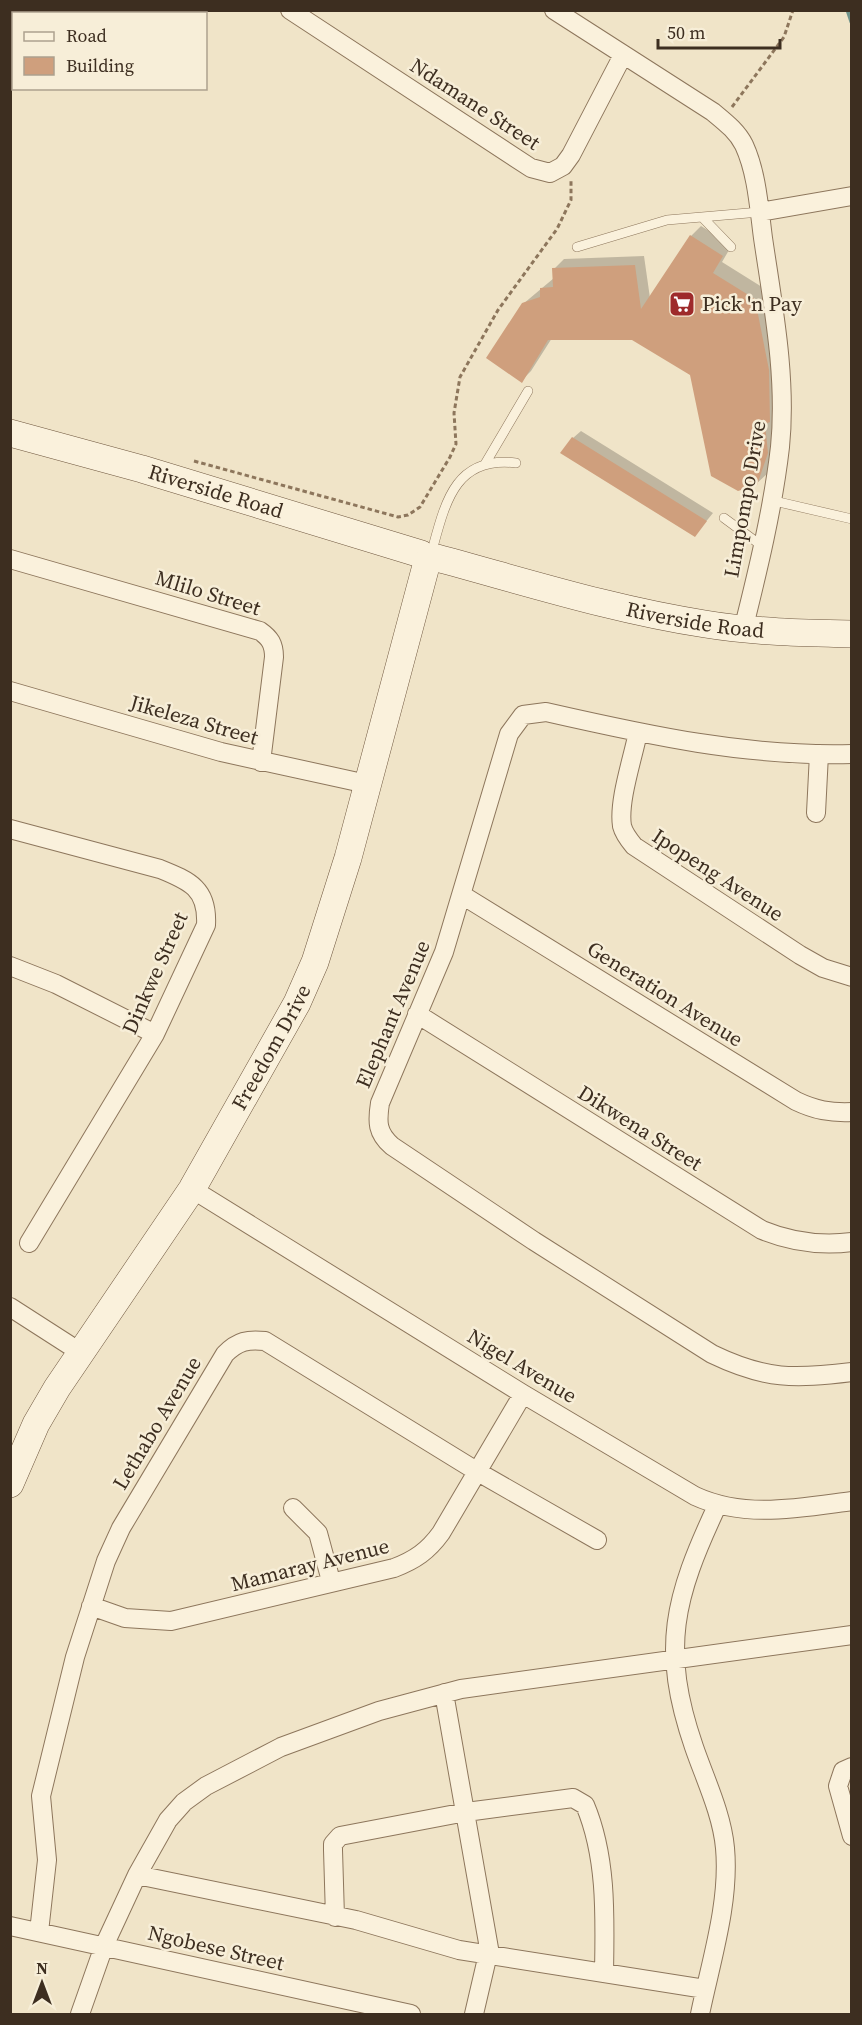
<svg xmlns="http://www.w3.org/2000/svg" width="862" height="2025" font-family="'Source Serif 4',serif">
<rect width="100%" height="100%" fill="#f0e4c8"/>
<path fill="#0003" d="M701,226l31,19 -10,17 43,27 13,71 -1,82 -10,32 -11,10 -64,-109 -60,-36 -80,-1 -21,33 -10,10 2,-77 31,-26v-9l10,-10 80,-3 6,42 41,-62z
M581,431l132,82 -18,22 -122,-97z"/>
<g fill="none" stroke-linecap="round" stroke-linejoin="round">
<path stroke="#6f938a" stroke-width="5" d="M848,10l4,12"/>
</g>
<path fill="#cf9f7d" d="M690,235l33,21 -10,17 42,26 14,71 1,52 -5,2 3,29 -11,32 -19,6 -27,-15 -21,-101 -58,-35h-84l-26,43 -36,-25 36,-55 18,-6v-9l13,-1 -1,-19 83,-3 6,44z
M572,437l135,84 -12,16 -135,-84z"/>
<g fill="none" stroke-linecap="round" stroke-linejoin="round">
<g stroke="#8d765c" stroke-width="10">
<path id="lane" d="M703,218l28,29
M577,247l90,-27 93,-8
M485,464l43,-73
M770,500l82,19
M724,518l38,28
M433,547c13,-48 24,-91 83,-84"/>
</g>
<g stroke="#8d765c" stroke-width="20">
<path id="street" d="M290,10l241,158 19,5 13,-7 8,-11 52,-100
M554,10l159,102c12,10 24,19 31,33 13,28 15,63 19,93 10,68 24,140 17,209 -7,61 -22,123 -37,183
M760,212l92,-16
M10,559l250,72c10,7 14,13 14,26l-13,105
M10,691l211,61 146,32
M638,732c-5,26 -20,69 -16,94 2,8 7,14 12,20l166,109 23,13 29,9
M852,754c-105,3 -205,-19 -306,-42l-23,3 -14,19 -65,218 -64,151c-3,19 -3,30 12,43l142,95 178,113c54,26 82,25 140,18
M816,813l3,-59
M10,829l150,40c30,12 48,20 46,56l-51,109 -126,209
M462,895l334,206c19,9 34,12 56,11
M10,966l46,18 99,50
M417,1014l345,216c29,12 58,16 90,12
M192,1189l331,205 172,102c50,23 104,12 157,5
M10,1307l70,45
M293,1508l25,25 13,48
M91,1606l34,12 46,3 223,-53c21,-8 34,-17 47,-35l82,-139
M444,1693l46,261
M852,1767l-9,4 -5,15 14,50
M137,1875l219,45 103,30 246,39
M335,1917l-2,-67v-6l7,-8 126,-24 107,-14 12,7c22,52 20,112 19,168
M10,1926l401,88
M39,1932l8,-72 -6,-64 34,-139 31,-96 15,-33 104,-174c13,-13 23,-15 40,-13l213,131 119,68
M80,2014l24,-68 33,-71 31,-55 16,-18 22,-16 75,-39 98,-36 82,-22 391,-54
M474,2014l14,-60
M700,2014c11,-53 30,-112 25,-166 -3,-34 -20,-69 -31,-101 -34,-99 -20,-149 23,-241"/>
</g>
<g stroke="#6f573f" stroke-width="28">
<g id="secondary">
<path id="s1" d="M10,433l132,36 279,85"/>
<path id="s2" d="M437,558c89,24 177,52 268,66 48,8 98,9 147,10"/>
<path id="s3" d="M10,1484l26,-60 21,-36 135,-199 105,-186 18,-41 33,-104 79,-296"/>
</g>
</g>
<path stroke="#8d765c" stroke-width="3" stroke-dasharray="4.5 3" stroke-linecap="butt" d="M732,107l52,-70 9,-27
M194,461l204,56 10,-2 12,-8 30,-50 6,-13 -2,-31 6,-36 38,-67 59,-81 14,-29v-19"/>
<use href="#lane" stroke="#faf1dc" stroke-width="9"/>
<use href="#street" stroke="#faf1dc" stroke-width="18"/>
<use href="#secondary" stroke="#faf1dc" stroke-width="27"/>
</g>
<defs>
<g id="supermarket-square" transform="scale(1.35)"><rect x="-9" y="-9" width="18" height="18" rx="4" fill="#9e2a2b" stroke="#f7eed8"/><path d="M-6-5.5h2.5l.6 2H6L4.5 2H-2.5L-4.4-4H-6ZM-1.5 3.2a1.3 1.3 0 1 0 .1 0ZM3 3.2a1.3 1.3 0 1 0 .1 0Z" fill="#fff"/></g>
</defs>
<g fill-rule="evenodd">
<use href="#supermarket-square" x="682" y="304"/>
</g>
<g text-anchor="middle" stroke-width="5" stroke-linejoin="round" paint-order="stroke">
<g font-size="21" fill="#3d2e20" stroke="#f7eed8">
<text transform="translate(475 104) rotate(33)" y="7">Ndamane Street</text>
<text dy="7" stroke="none"><textPath href="#s1" startOffset="214">Riverside Road</textPath></text>
<text transform="translate(745 499) rotate(-80)" y="7">Limpompo Drive</text>
<text transform="translate(208 593) rotate(17)" y="7">Mlilo Street</text>
<text dy="7" stroke="none"><textPath href="#s2" startOffset="266">Riverside Road</textPath></text>
<text transform="translate(194 720) rotate(16)" y="7">Jikeleza Street</text>
<text transform="translate(718 875) rotate(33)" y="7">Ipopeng Avenue</text>
<text transform="translate(155 973) rotate(-66)" y="7">Dinkwe Street</text>
<text transform="translate(665 994) rotate(32)" y="7">Generation Avenue</text>
<text transform="translate(393 1014) rotate(-67)" y="7">Elephant Avenue</text>
<text dy="7" stroke="none"><textPath href="#s3" startOffset="510">Freedom Drive</textPath></text>
<text transform="translate(640 1128) rotate(32)" y="7">Dikwena Street</text>
<text transform="translate(522 1366) rotate(31)" y="7">Nigel Avenue</text>
<text transform="translate(157 1423) rotate(-59)" y="7">Lethabo Avenue</text>
<text transform="translate(310 1565) rotate(-14)" y="7">Mamaray Avenue</text>
<text transform="translate(216 1948) rotate(13)" y="7">Ngobese Street</text>
</g>
<g font-size="21" fill="#3d2e20" stroke="#f7eed8" text-anchor="start">
<text x="702" y="311">Pick 'n Pay</text>
</g>
</g>
<rect width="862" height="2025" fill="none" stroke="#3d2e20" stroke-width="24"/>
<rect x="12" y="12" width="195" height="78" fill="#f7eed8" stroke="#ada18e" stroke-width="1.5"/>
<rect x="24" y="32" width="30" height="9" fill="#faf1dc" stroke="#ada18e" stroke-width="1.5"/>
<text x="66" y="42" font-size="18" fill="#3d2e20">Road</text>
<rect x="24" y="57" width="30" height="18" fill="#cf9f7d" stroke="#ada18e" stroke-width="1.5"/>
<text x="66" y="72" font-size="18" fill="#3d2e20">Building</text>
<g transform="translate(42 1983)" stroke="#f7eed8" stroke-width="4.5" paint-order="stroke">
<path d="M0-4.5L10 22L0 15L-10 22Z" fill="#3d2e20"/>
<text y="-9" font-size="16" font-weight="bold" text-anchor="middle" fill="#3d2e20">N</text>
</g>
<path d="M658 39v9h122v-9" fill="none" stroke="#3d2e20" stroke-width="3"/>
<text x="667" y="39" font-size="18" fill="#3d2e20" stroke="#f7eed8" stroke-width="4.5" paint-order="stroke">50 m</text>
</svg>
